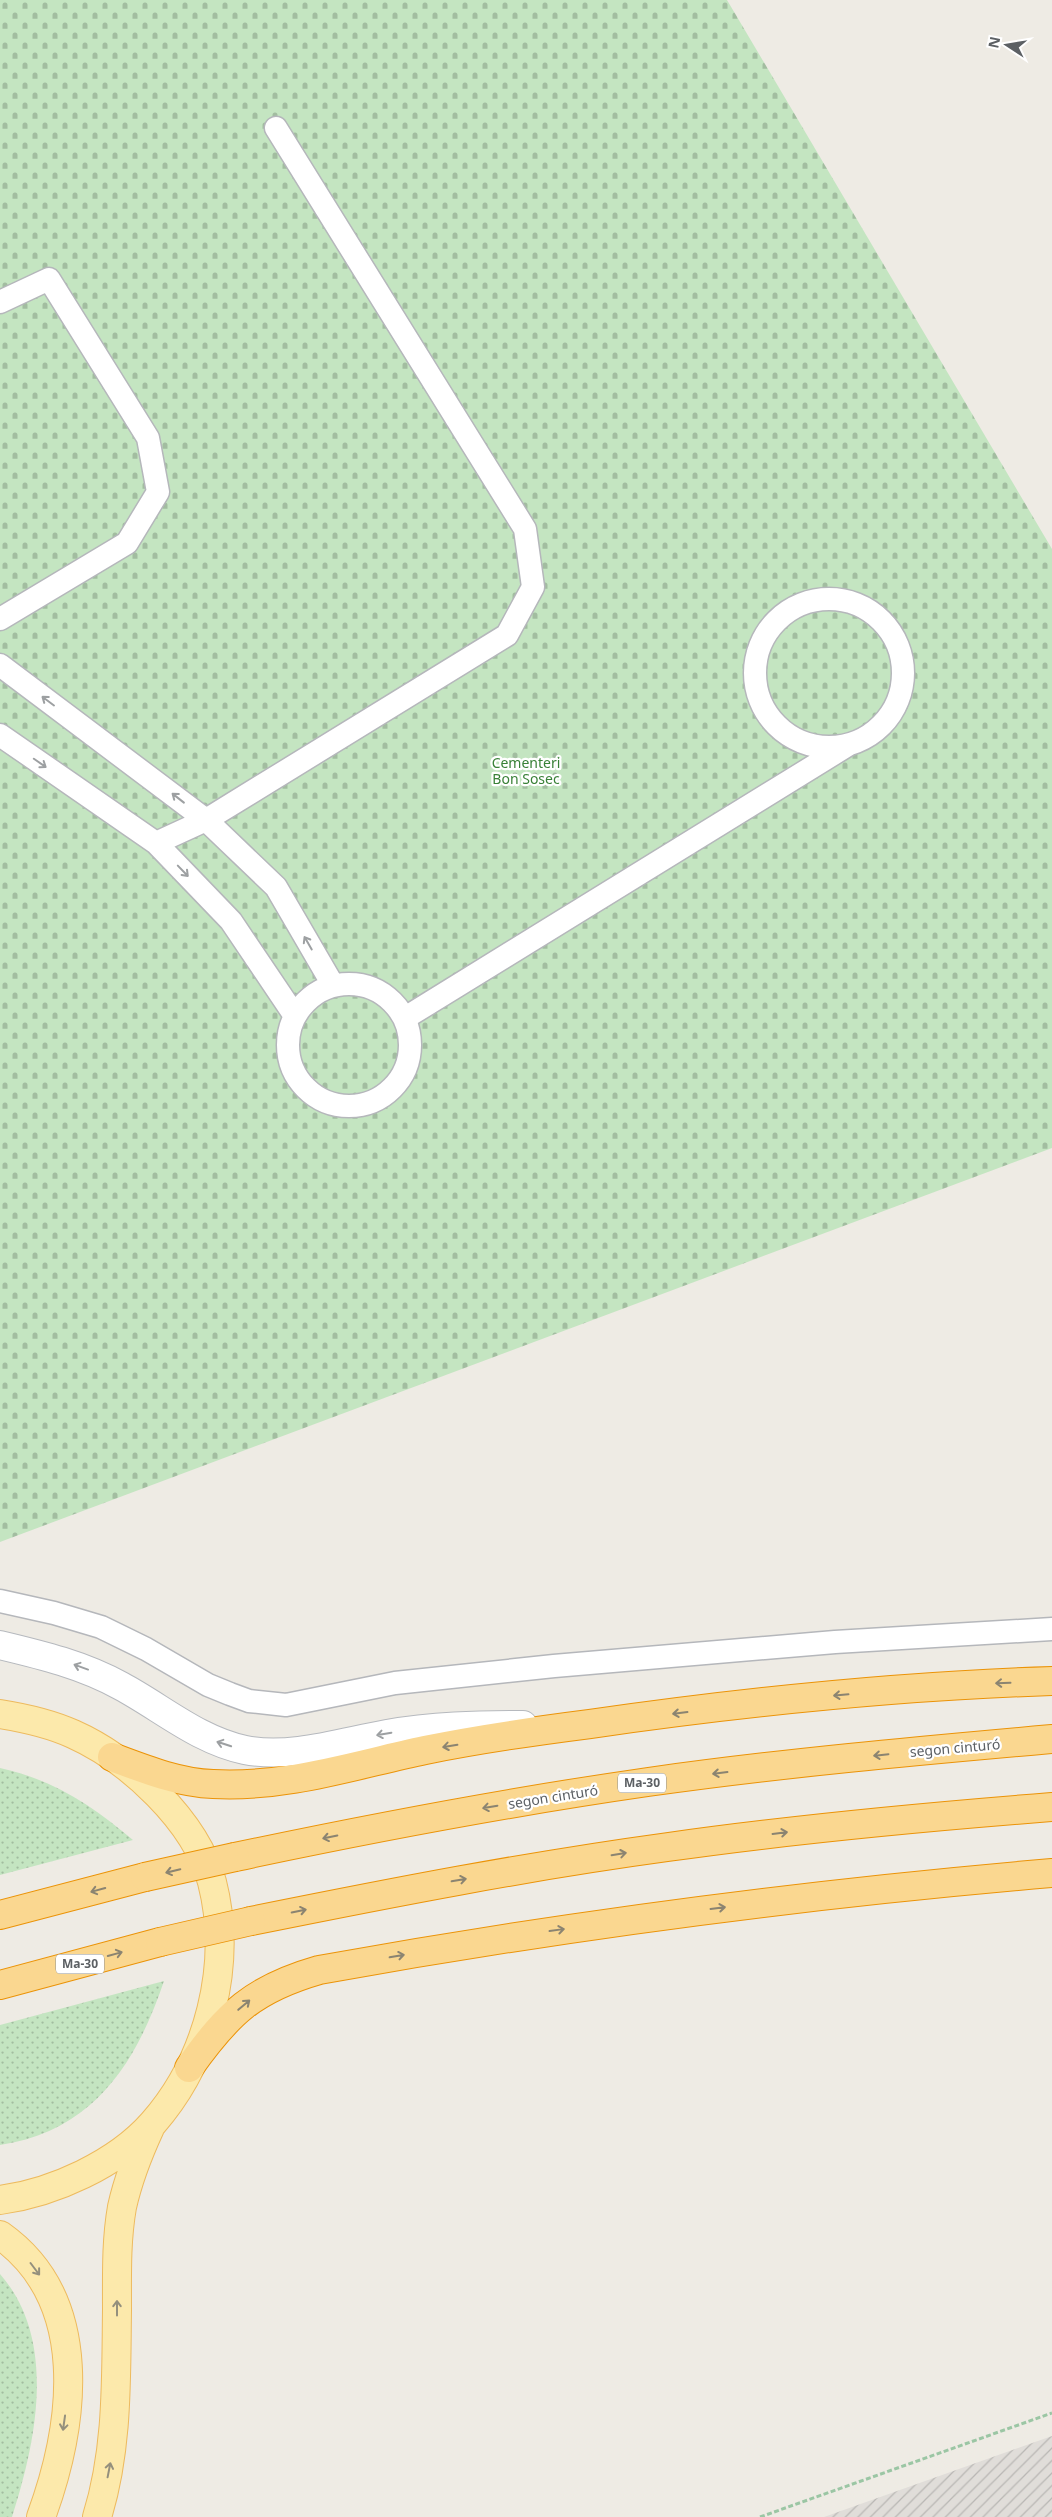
<svg xmlns="http://www.w3.org/2000/svg" width="1052" height="2517" font-family="'Noto Sans',sans-serif">
<defs>
<pattern id="industrial-furrows" width="10" height="10" patternUnits="userSpaceOnUse" patternTransform="scale(1.25)"><rect width="10" height="10" fill="#e0ddd9"/><path d="M-1 1l2-2M0 10L10 0M9 11l2-2" fill="none" stroke="#b9b7b4"/></pattern>
<pattern id="grass-dots" width="8" height="8" patternUnits="userSpaceOnUse" patternTransform="scale(1.25)"><rect width="8" height="8" fill="#c4e5c1"/><path d="M2 2h.1M6 6h.1" fill="none" stroke="#a2bda0" stroke-width="1.8" stroke-linecap="round"/></pattern>
<pattern id="cemetery-stones" width="16" height="16" patternUnits="userSpaceOnUse" patternTransform="scale(1.25)"><rect width="16" height="16" fill="#c4e5c1"/><path d="M2 7V4a2 2 0 0 1 4 0v3zM10 15v-3a2 2 0 0 1 4 0v3z" fill="#a2bda0"/></pattern>
</defs>
<rect width="100%" height="100%" fill="#eeebe4"/>
<path fill="url(#industrial-furrows)" d="M1052,2436v81h-228z"/>
<path fill="url(#grass-dots)" d="M0,1768c52,11 93,38 133,72l-133,35z
M164,1981c-28,83 -71,150 -164,164v-120z
M0,2274c58,66 36,168 12,243h-12z"/>
<path fill="url(#cemetery-stones)" d="M0,0h727l325,549v599l-1052,394z"/>
<g fill="none" stroke-linecap="round" stroke-linejoin="round">
<g stroke="#b5b7bb" stroke-width="25">
<path id="lane" d="M0,302l49,-23 99,159 10,54 -31,51 -127,76
M755 673a74 74 0 1 1 148 0a74 74 0 1 1-148 0Z
M0,665l206,155 70,67 57,98
M0,735l156,108 75,78 64,95
M156,843l50,-23 301,-185 26,-48 -8,-58 -249,-401
M288 1045a61 61 0 1 1 122 0a61 61 0 1 1-122 0Z
M405,1018l443,-273
M0,1601l54,12 47,14 45,22 62,36 22,9 19,7 37,4 109,-22 159,-17 281,-24 217,-13"/>
</g>
<g stroke="#b6b9be" stroke-width="30">
<path id="secondary" d="M0,1645c42,10 83,20 121,41 41,22 77,54 124,64 46,9 97,-8 142,-16 45,-8 90,-9 136,-9"/>
</g>
<g stroke="#edba5e" stroke-width="30">
<path id="primary" d="M0,1714c25,4 49,9 73,20 56,25 123,87 139,148 21,82 -3,177 -59,241 -36,41 -100,70 -153,77
M0,2235c92,65 75,189 41,282
M97,2517c21,-68 19,-137 20,-207 0,-35 -1,-69 5,-103 6,-27 16,-53 28,-79"/>
</g>
<g stroke="#eb9307" stroke-width="30">
<path id="highway" d="M112,1757c32,12 67,26 101,27 73,4 141,-19 212,-34 54,-11 110,-19 165,-26 153,-22 308,-38 462,-43
M235,1857c137,-29 274,-55 413,-75 134,-19 269,-31 404,-43
M0,1915l145,-38
M251,1921c139,-28 277,-55 417,-74 127,-18 256,-30 384,-40
M0,1985l160,-43
M189,2068c39,-55 64,-79 130,-98 243,-44 487,-76 733,-97"/>
</g>
<path stroke="#9bc6a4" stroke-width="3" stroke-dasharray="5 2.5" stroke-linecap="butt" d="M760,2517l292,-104"/>
<use href="#lane" stroke="#fff" stroke-width="22"/>
<use href="#secondary" stroke="#fff" stroke-width="28"/>
<use href="#primary" stroke="#fce9ab" stroke-width="28"/>
<use href="#highway" stroke="#fad790" stroke-width="28"/>
<g stroke="#eb9307" stroke-width="30" stroke-linecap="butt">
<path id="highway-bridge" d="M145,1877l90,-20
M160,1942l91,-21"/>
</g>
<use href="#highway-bridge" stroke="#fad790" stroke-width="28"/>
</g>
<defs><path id="oneway-shaft" d="M-6 0H5M1.5-3L5.5 0L1.5 3" fill="none" stroke-width="1.6" stroke-linecap="round" stroke-linejoin="round" transform="scale(1.25)"/></defs>
<g stroke="#9da0a2">
<use href="#oneway-shaft" transform="translate(48 701) rotate(-143)"/>
<use href="#oneway-shaft" transform="translate(40 763) rotate(35)"/>
<use href="#oneway-shaft" transform="translate(178 798) rotate(-142)"/>
<use href="#oneway-shaft" transform="translate(183 871) rotate(46)"/>
<use href="#oneway-shaft" transform="translate(308 943) rotate(-120)"/>
<use href="#oneway-shaft" transform="translate(81 1667) rotate(-160)"/>
<use href="#oneway-shaft" transform="translate(384 1734) rotate(170)"/>
<use href="#oneway-shaft" transform="translate(224 1744) rotate(-162)"/>
</g>
<g stroke="#8b8471">
<use href="#oneway-shaft" transform="translate(1003 1683) rotate(178)"/>
<use href="#oneway-shaft" transform="translate(841 1695) rotate(175)"/>
<use href="#oneway-shaft" transform="translate(680 1713) rotate(173)"/>
<use href="#oneway-shaft" transform="translate(450 1746) rotate(171)"/>
<use href="#oneway-shaft" transform="translate(881 1755) rotate(174)"/>
<use href="#oneway-shaft" transform="translate(720 1773) rotate(173)"/>
<use href="#oneway-shaft" transform="translate(490 1807) rotate(170)"/>
<use href="#oneway-shaft" transform="translate(780 1833) rotate(-7)"/>
<use href="#oneway-shaft" transform="translate(330 1837) rotate(168)"/>
<use href="#oneway-shaft" transform="translate(619 1854) rotate(-9)"/>
<use href="#oneway-shaft" transform="translate(173 1871) rotate(167)"/>
<use href="#oneway-shaft" transform="translate(459 1880) rotate(-10)"/>
<use href="#oneway-shaft" transform="translate(98 1890) rotate(165)"/>
<use href="#oneway-shaft" transform="translate(718 1908) rotate(-7)"/>
<use href="#oneway-shaft" transform="translate(299 1911) rotate(-12)"/>
<use href="#oneway-shaft" transform="translate(557 1930) rotate(-8)"/>
<use href="#oneway-shaft" transform="translate(115 1954) rotate(-15)"/>
<use href="#oneway-shaft" transform="translate(397 1956) rotate(-10)"/>
<use href="#oneway-shaft" transform="translate(244 2005) rotate(-40)"/>
</g>
<g stroke="#94907d">
<use href="#oneway-shaft" transform="translate(35 2269) rotate(53)"/>
<use href="#oneway-shaft" transform="translate(117 2308) rotate(-90)"/>
<use href="#oneway-shaft" transform="translate(64 2423) rotate(98)"/>
<use href="#oneway-shaft" transform="translate(109 2470) rotate(-79)"/>
</g>
<g text-anchor="middle" stroke-width="4.5" stroke-linejoin="round" paint-order="stroke">
<g fill="#fff" stroke="#8d9092" stroke-width="1">
<rect x="618" y="1773.5" width="48" height="19" rx="4"/>
<rect x="56" y="1954.5" width="48" height="19" rx="4"/>
</g>
<g font-size="12" font-weight="bold" fill="#5c6064">
<text x="642" y="1787">Ma-30</text>
<text x="80" y="1968">Ma-30</text>
</g>
<g font-size="14" fill="#398137" stroke="#fff">
<text x="526" y="768">Cementeri<tspan x="526" dy="16">Bon Sosec</tspan></text>
</g>
<g font-size="14" fill="#5c6064" stroke="#fff">
<text transform="translate(955 1748) rotate(-5)" y="5">segon cinturó</text>
<text transform="translate(553 1797) rotate(-9)" y="5">segon cinturó</text>
</g>
</g>
<g transform="translate(1007 45) rotate(282)" stroke="#ffffff" stroke-width="4" paint-order="stroke">
<path d="M0-4L9 19L0 12L-9 19Z" fill="#5c6064"/>
<text y="-8" font-size="14" font-weight="bold" text-anchor="middle" fill="#5c6064">N</text>
</g>
</svg>
